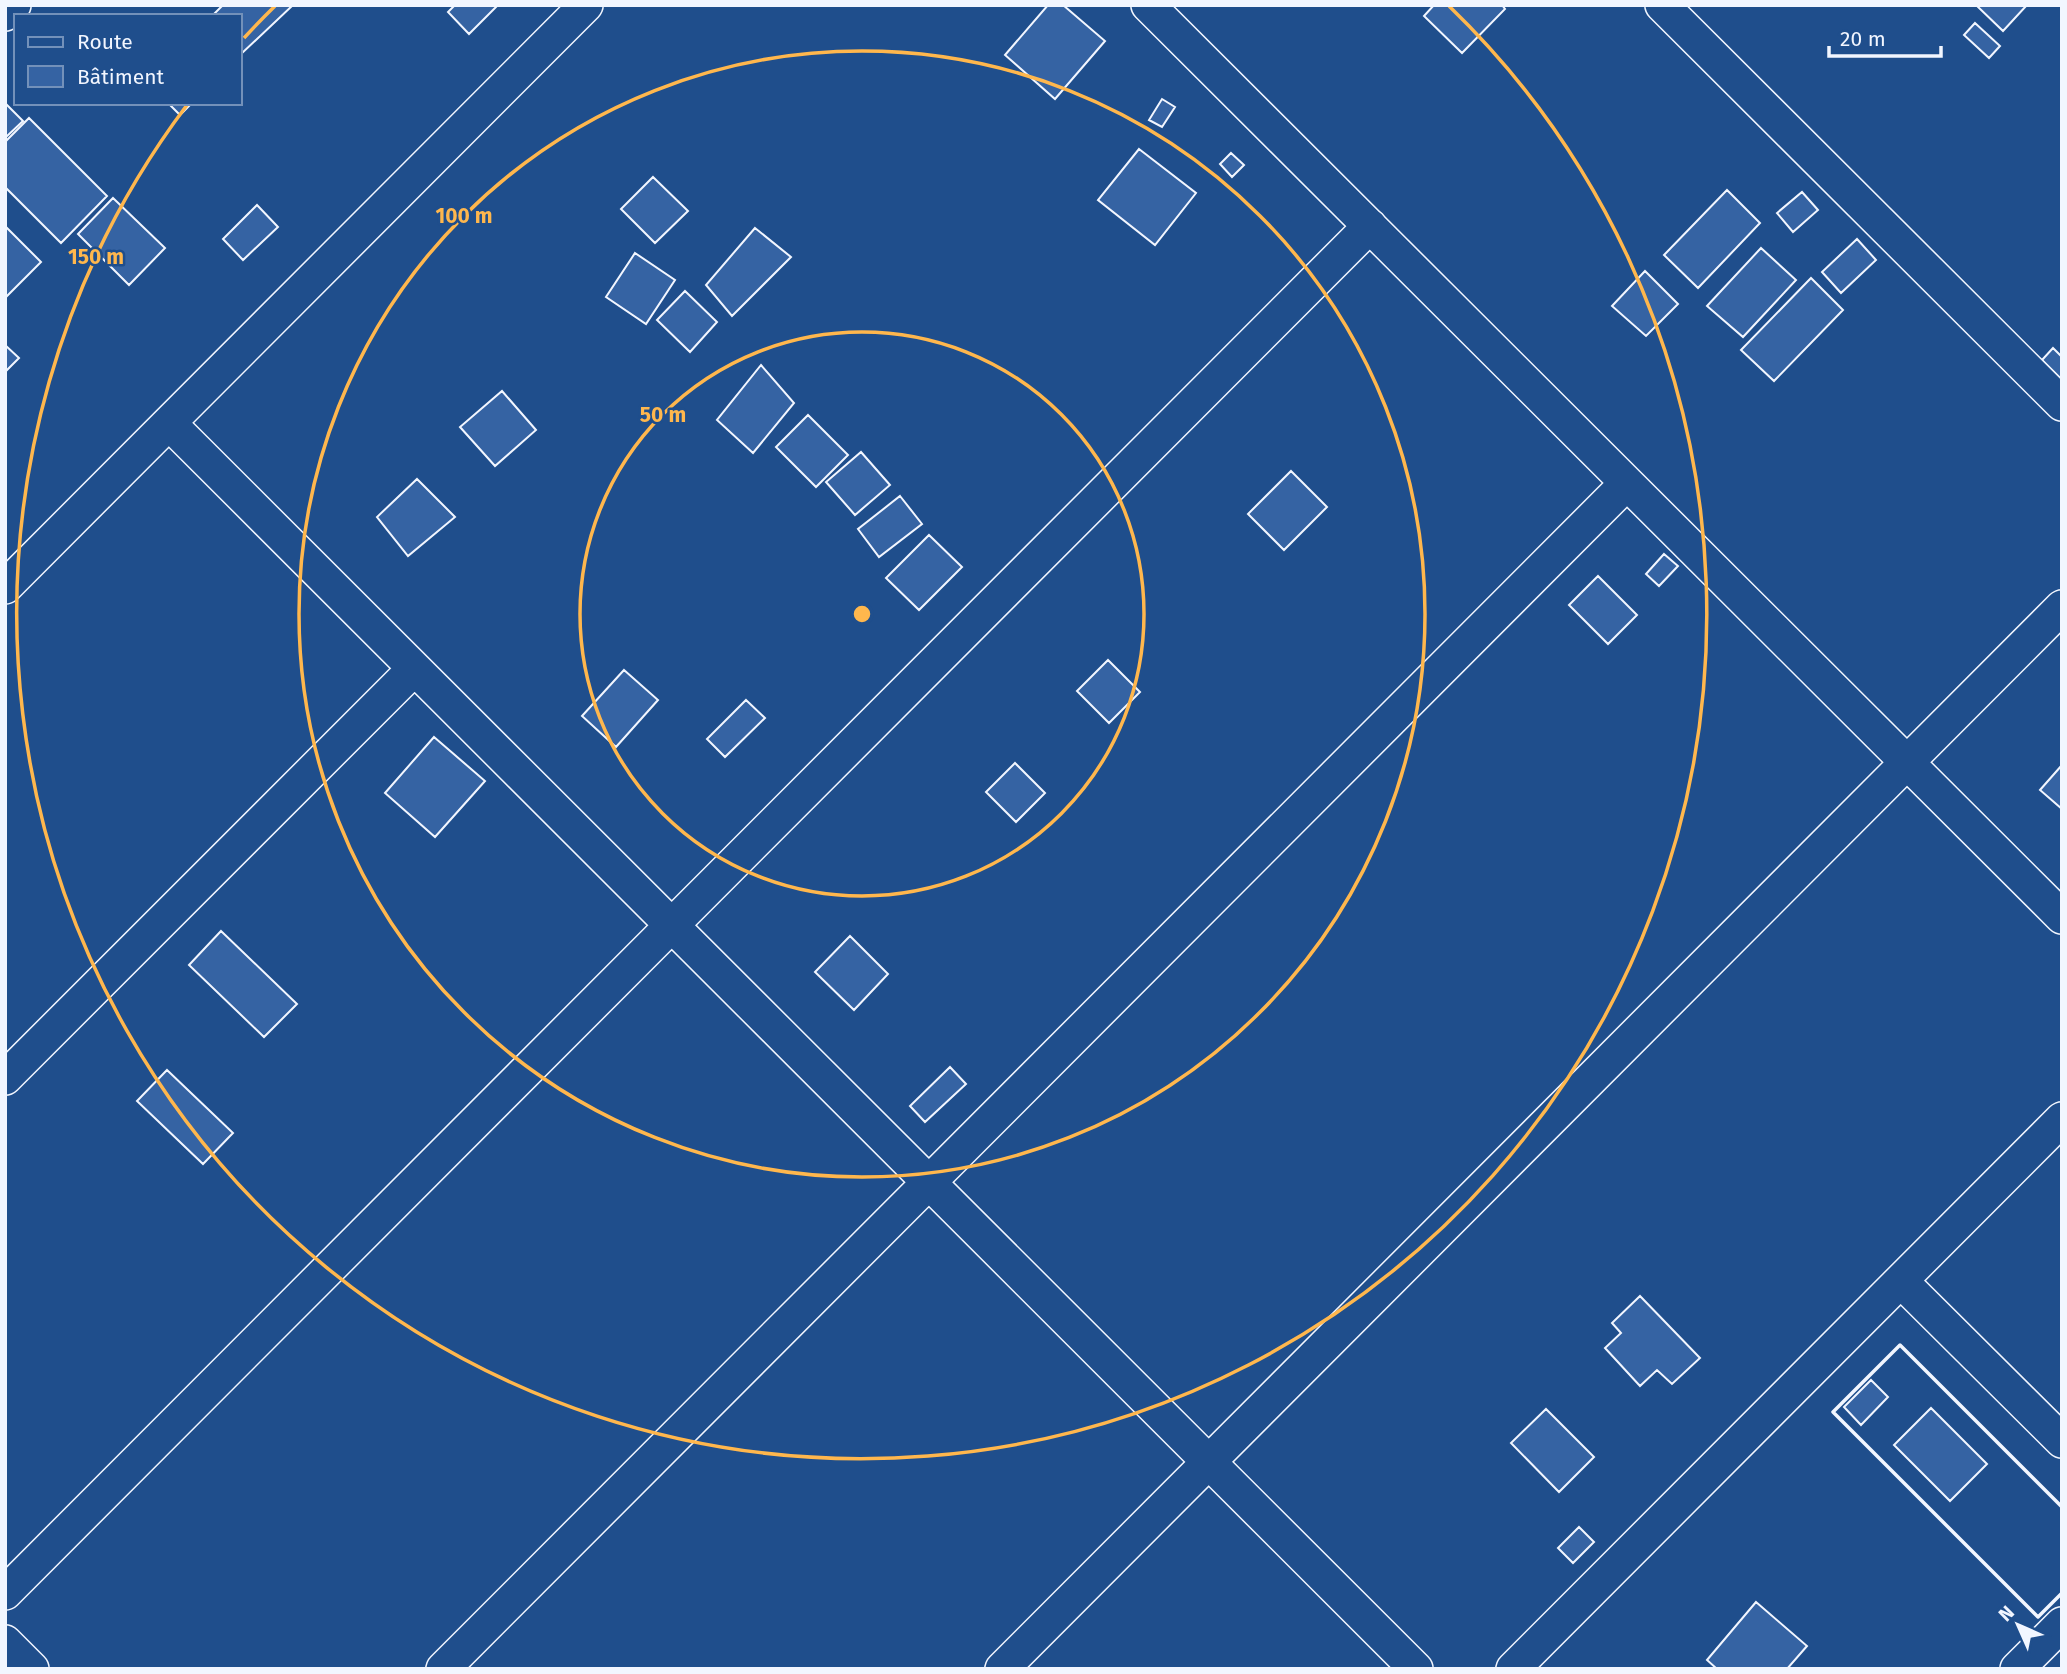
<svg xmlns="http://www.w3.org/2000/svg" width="2067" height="1674" font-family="'Fira Sans',sans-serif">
<rect width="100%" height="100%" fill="#1f4e8c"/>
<path fill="#3563a3" stroke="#f2f6ff" stroke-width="2" d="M219,5h74l-53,50v-39h-28l9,-9z
M455,5h43l-29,29 -21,-22z
M1048,5h15l42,36 -50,58 -50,-44z
M1434,5h68l3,4 -43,44 -38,-37z
M1976,5h51l-24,26z
M1975,23l25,23 -11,12 -25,-23z
M1162,99l13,8 -13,20 -13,-7z
M5,103l18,18 -18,17z
M168,103h24l-12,12z
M29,118l78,78 -46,47 -56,-56v-45z
M1139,149l57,44 -41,52 -57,-45z
M1231,153l13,12 -12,12 -12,-13z
M653,177l35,34 -33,32 -34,-34z
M1727,190l33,33 -62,65 -34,-33z
M1802,192l16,18 -25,22 -16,-19z
M113,198l52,50 -36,37 -51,-51z
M257,205l21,22 -35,33 -20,-21z
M5,226l36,36 -36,36z
M755,228l36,29 -59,59 -26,-31z
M1857,239l19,21 -35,33 -19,-21z
M1761,248l35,32 -53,57 -36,-31z
M635,253l40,27 -29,44 -40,-27z
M1645,271l33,33 -32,32 -34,-30z
M1811,278l32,32 -69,71 -33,-31z
M685,291l32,31 -27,30 -33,-32z
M5,345l14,13 -14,14z
M2053,348l9,9v23l-20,-20z
M761,365l33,38 -41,50 -36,-33z
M502,391l34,39 -41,36 -35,-39z
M808,415l40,40 -32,32 -40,-40z
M861,452l29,33 -35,30 -29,-33z
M1291,471l36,36 -43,43 -36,-36z
M417,479l38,38 -47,39 -31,-39z
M900,496l22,28 -43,33 -21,-28z
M929,535l33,32 -43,43 -33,-32z
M1664,554l14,12 -19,20 -13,-12z
M1598,576l39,39 -29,29 -39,-39z
M1108,660l32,32 -31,31 -32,-32z
M624,670l34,30 -42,47 -34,-31z
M746,700l19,18 -40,39 -18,-18z
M434,737l51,44 -50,56 -50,-44z
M1015,763l30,30 -29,29 -30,-30z
M2062,765v44l-22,-19z
M221,931l76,73 -33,33 -75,-72z
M850,936l38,38 -34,36 -39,-38z
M950,1067l16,17 -41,38 -15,-16z
M167,1070l66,63 -30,31 -66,-63z
M1640,1296l60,62 -28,26 -15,-14 -17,16 -35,-38 16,-15 -9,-10z
M1871,1380l17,17 -27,28 -17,-18z
M1931,1408l56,56 -37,37 -56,-56z
M1546,1409l48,48 -35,35 -48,-49z
M1579,1527l15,15 -21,21 -15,-15z
M1756,1602l51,44 -20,23h-70l-10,-9z"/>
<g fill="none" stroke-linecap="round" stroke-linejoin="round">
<g stroke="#f2f6ff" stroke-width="36">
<path id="minor" d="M1148,5l914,912
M1662,5l400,399
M5,14l9,-9
M169,423l1247,1246
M5,587l581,-582
M5,1078l409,-409
M1901,1281l161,160
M5,1593l1365,-1367
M5,1642l27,27
M443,1669l1184,-1186
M1002,1669l1060,-1062
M1513,1669l549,-550
M2017,1669l45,-45"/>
</g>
<use href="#minor" stroke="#1f4e8c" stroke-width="33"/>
<path stroke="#f2f6ff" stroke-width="3.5" d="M2062,1507l-162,-162 -67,67 205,205 24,-24"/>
</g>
<g fill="none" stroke="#ffb74d" stroke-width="3.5">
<circle cx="862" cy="614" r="282"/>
<circle cx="862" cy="614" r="563"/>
<path d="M244 38A845 845 0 0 1 275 6M1449 6A845 845 0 1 1 187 105"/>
</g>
<circle cx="862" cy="614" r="10" fill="#ffb74d" stroke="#1f4e8c" stroke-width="3.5"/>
<g font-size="21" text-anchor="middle" font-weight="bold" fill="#ffb74d" stroke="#1f4e8c" stroke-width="5" stroke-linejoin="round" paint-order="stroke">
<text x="464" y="223">100 m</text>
<text x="96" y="264">150 m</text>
<text x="663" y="422">50 m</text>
</g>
<rect width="2067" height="1674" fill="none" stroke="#f2f6ff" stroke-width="14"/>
<rect x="14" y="14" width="228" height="91" fill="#1f4e8c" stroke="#7391ba" stroke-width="2"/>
<rect x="28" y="37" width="35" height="10" fill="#1f4e8c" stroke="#7391ba" stroke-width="2"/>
<text x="77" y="49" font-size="21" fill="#f2f6ff">Route</text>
<rect x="28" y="66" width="35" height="21" fill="#3563a3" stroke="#7391ba" stroke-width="2"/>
<text x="77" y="84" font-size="21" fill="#f2f6ff">Bâtiment</text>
<g transform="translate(2018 1625) rotate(315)" stroke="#1f4e8c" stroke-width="5" paint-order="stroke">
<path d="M0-5L12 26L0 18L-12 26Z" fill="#f2f6ff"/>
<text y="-10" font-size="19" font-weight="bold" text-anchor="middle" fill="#f2f6ff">N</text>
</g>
<path d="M1829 46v10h112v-10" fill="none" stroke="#f2f6ff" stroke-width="3.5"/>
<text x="1840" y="46" font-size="21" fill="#f2f6ff" stroke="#1f4e8c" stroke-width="5" paint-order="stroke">20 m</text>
</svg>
